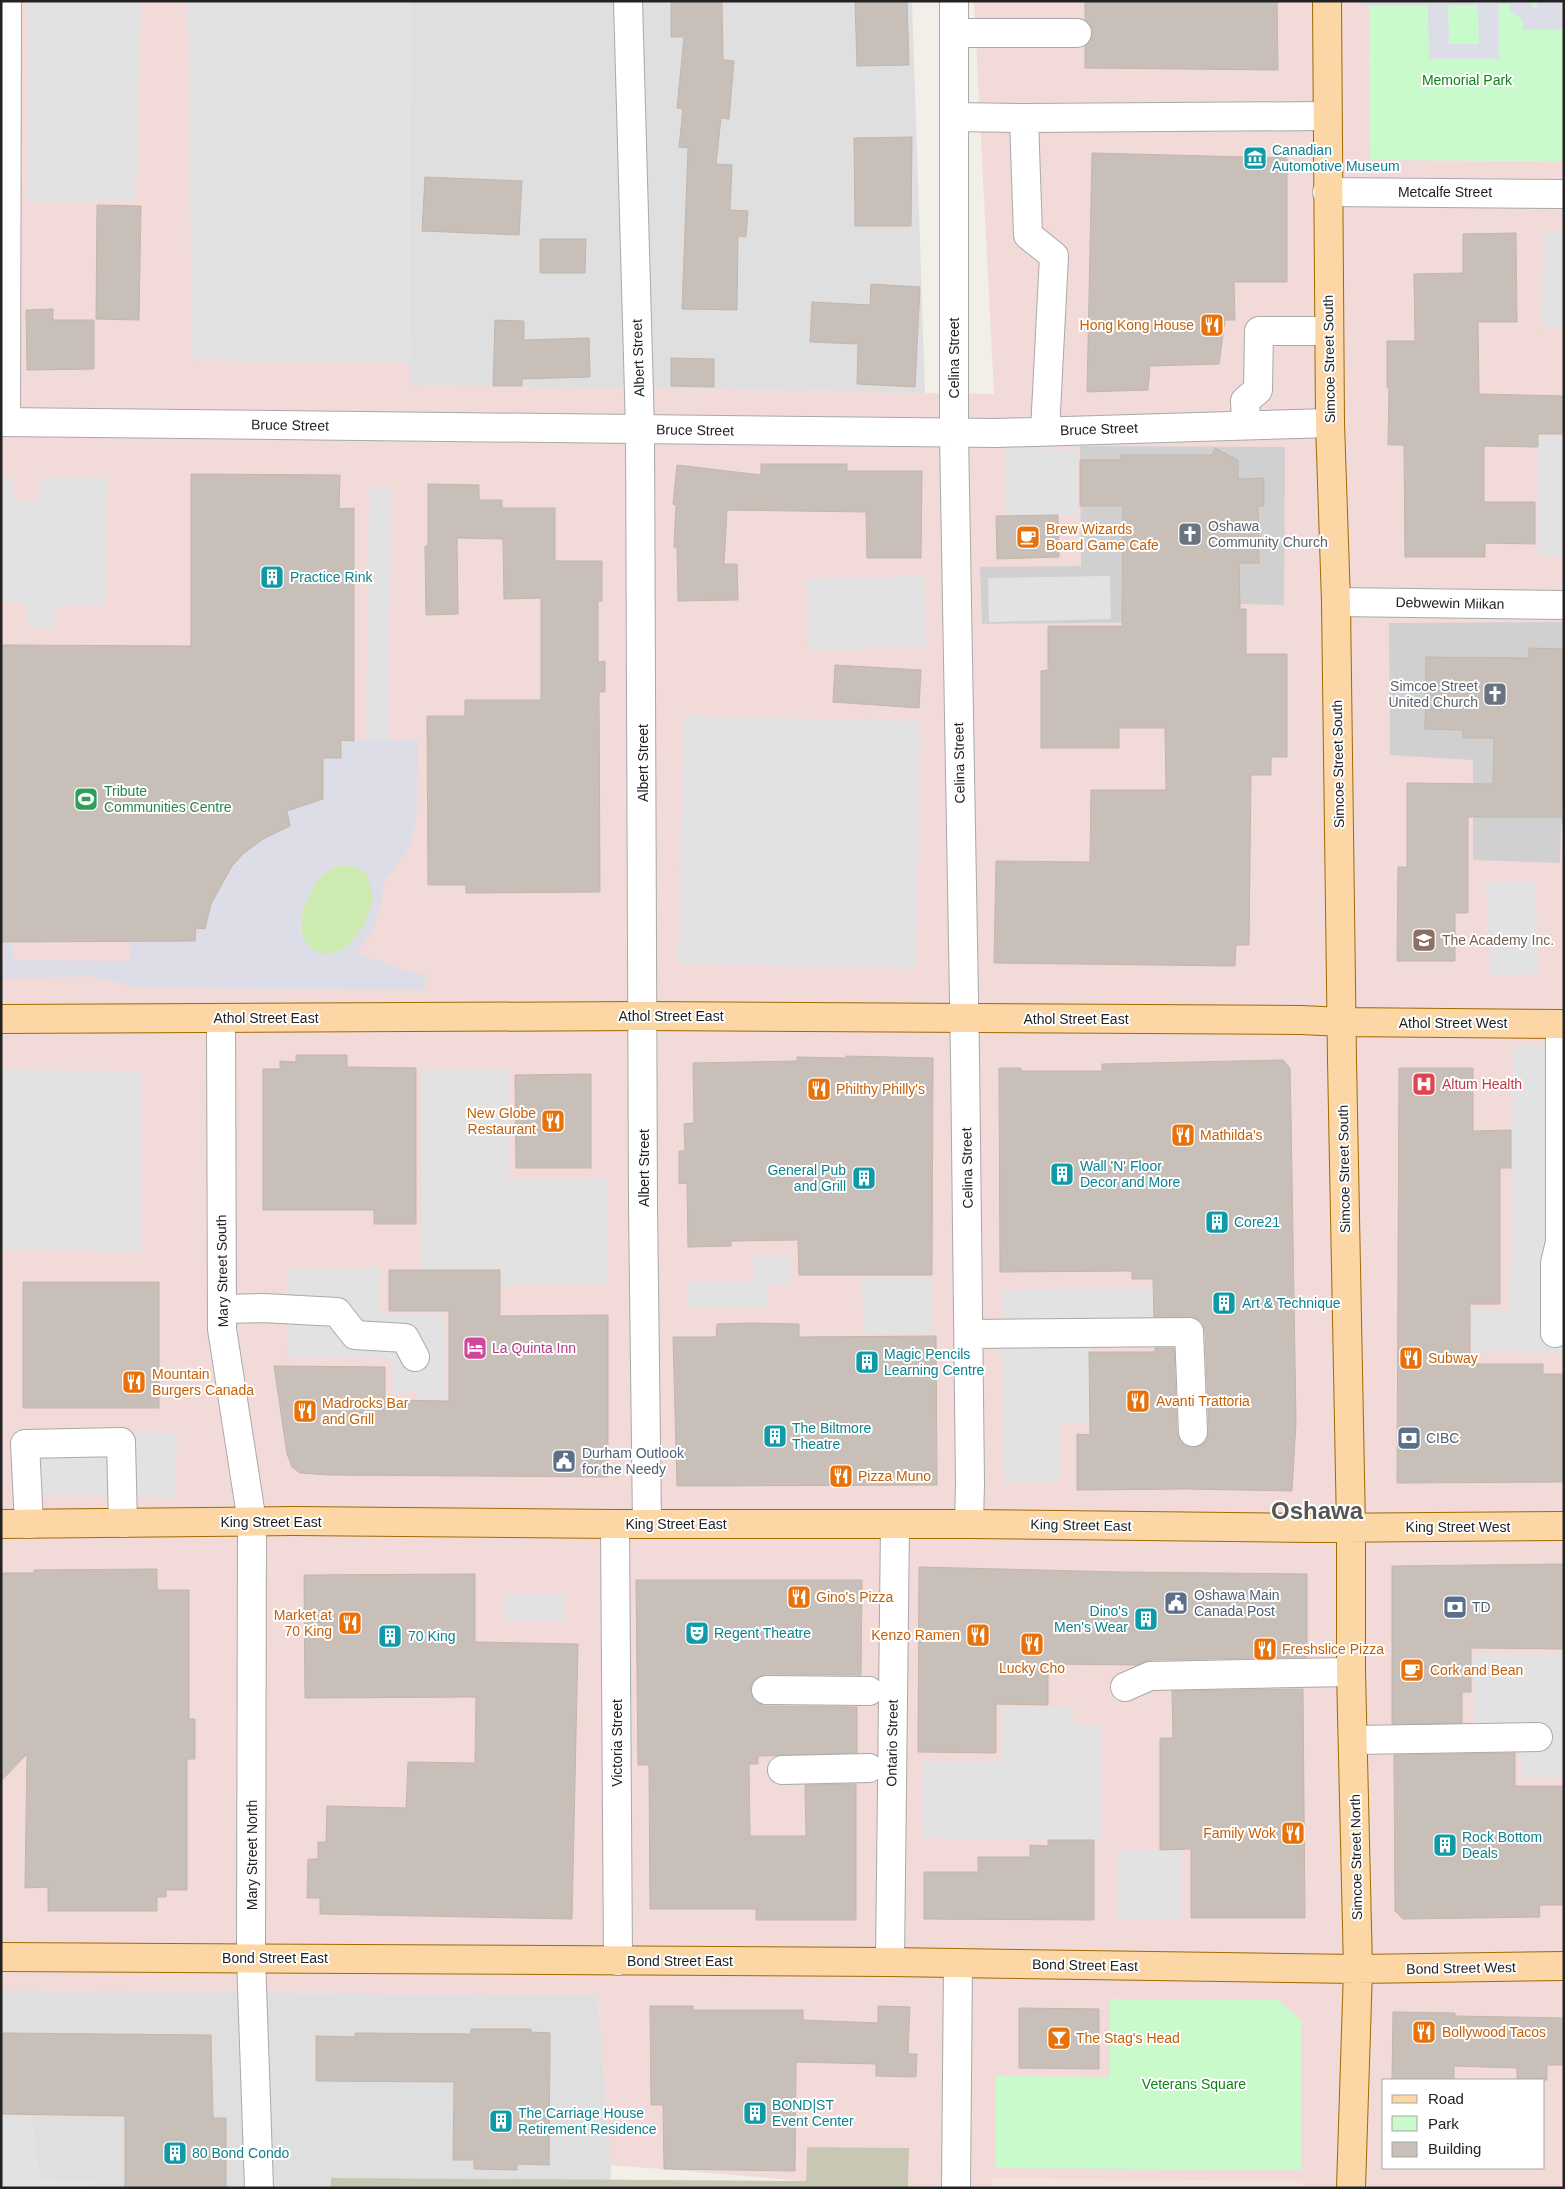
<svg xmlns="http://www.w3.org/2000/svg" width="1565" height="2189" font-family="Arial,sans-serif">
<rect width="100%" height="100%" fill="#f2efe9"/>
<path fill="#e0dfdf" d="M410,1h502l13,392 -516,-8z
M1,1990l597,5 13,170 -1,23h-609z"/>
<path fill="#f2dad9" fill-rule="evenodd" d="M1,1h409l-1,384 585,9 -20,-393h395l1,159 194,1v2027h-656l1,-40 -102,-1 -1,34 -195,-16 -13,-170 -597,-5zM1384,2080h160v88h-160z"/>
<path fill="#d0d0d0" d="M1080,446l205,1 -1,158 -110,-3 -1,20 -191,2 -2,-57 101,-1z
M1564,622v201l-3,1 -1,39 -87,-3v-100l-83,-5 -1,-132z"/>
<path fill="#f3e3dd" d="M992,2178l311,3v7h-310z"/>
<path fill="#c7c7b4" d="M807,2147l102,1 -1,40h-577v-10l475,3z"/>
<path fill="#cdebb0" d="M348,865l10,3 9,7c3,7 6,14 6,22 -1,20 -18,52 -40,56 -37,8 -36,-38 -23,-61 9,-15 19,-26 38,-27z"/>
<path fill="#c8facc" d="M1369,1h195v160l-194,-1z
M1110,1999l168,1 23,20v150l-305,-2v-92l114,1z"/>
<path fill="#e2e2e2" d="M28,1h113l-5,201h-108z
M188,1h223l-2,362 -217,-3z
M1543,231h21v98l-22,-1z
M1538,436h26v120l-27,-1z
M1005,448l73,1v67l-73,-1z
M1,477h12v24h27v-24l67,1 -1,127h-51l-1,23h-27v-25l-26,-1z
M369,487h22l-2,253h-23z
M924,576l2,71 -118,3 -2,-71z
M1110,576l1,43 -122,3 -1,-44z
M683,716l238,5 -5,248 -238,-5z
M1535,881l4,93 -49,2 -4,-93z
M1513,1045l51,1v307l-93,-1 1,-43h38z
M421,1069h89v110l97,-1v106l-108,1v-15h-77z
M1,1070l141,1 -1,180 -140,-1z
M754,1256h38v30h-25v21h-79l-1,-26h67z
M379,1268l1,46 64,-1 2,106h-29v-27l-24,1 -1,-36 -104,1 -1,-89z
M862,1277h70l1,56h-70z
M1153,1288l1,52 -62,1 1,83h-33v58l-57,1 -1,-194z
M32,1431l145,2 -2,64 -144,-2z
M505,1593l59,1v28h-60z
M1474,1653h90v124h-42l-1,-48h-46z
M1002,1707l71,1v16l29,1 -1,116 -180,-3v-77h81z
M1117,1849l65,1v70l-65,-1z
M1,2114l31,1 8,63 54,2v8h-93z"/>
<path fill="#dddde8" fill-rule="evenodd" d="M1360,1h166l6,2v5h5v-7h27v28l-41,1v-7l-2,-4 -11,-8v-7h-11v55h-70l-1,-54 -68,1zM1448,5h30l1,39h-30z
M341,740h77l-1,69 -3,22 -6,18 -17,25 -8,8 -1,18 -9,31 -16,22 46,17 22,5 1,15 -286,-2 -49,-12 -90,3v-15l4,-3v-7l-4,-12h11l2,18 116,1 1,-20h64l1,-13 9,1 6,-25 21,-38 11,-12 20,-15 27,-13 -3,-15 36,-12v-41h18zM348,865l10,3 9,7 6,22 -4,16 -6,13 -15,20 -16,8h-10l-9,-4 -8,-9 -4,-9 1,-21 12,-26 12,-13 9,-6z"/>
<path fill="#c7bfb8" stroke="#c4b6ab" d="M671,1h51l1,59 11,1 -5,58 -8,-1 -5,46 16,1 -2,45 18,1 -2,26 -8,-1 -1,74 -55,-1 6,-161 -9,-1 4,-38 -6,-1 7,-71h-13z
M855,1h52l2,64 -52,1z
M1085,1h192l1,69 -193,-2v-22l5,-5 3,-8 -2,-7 -6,-6z
M912,137l-1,89h-56l-1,-88z
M1092,153l195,5v124h-53l1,38h-10l-6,44 -69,2 -2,24 -61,2z
M425,177l97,4 -3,54 -97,-4z
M97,205l44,1 -2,114 -43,-1z
M1516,233l1,89h-39l1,72 85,2v38h-26v13l-54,-1v56h51v42l-50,-1v14h-80l-1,-112h-16l1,-57h-2v-47h28l-1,-67 49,-1v-39z
M540,239h46l-1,34h-45z
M871,284l49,3 -5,100 -58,-3 1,-40 -48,-2 2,-40 58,3z
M53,309v11h41v49l-67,1 -1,-60z
M495,320l29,1v19l65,-2 1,39 -68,2v7h-29z
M671,358l43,1v28l-43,-1z
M1215,448l23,12v19l26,-1v28h-6l1,57h-20l1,46h6v45h41v103h-16v18h-20l-2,170h-13l-1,21 -241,-3 2,-102 94,1 1,-72h75l-1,-62h-46v20h-78v-77l7,-1v-44h74l1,-120h-43v-46h41v-5h91z
M761,464h86v7h75l-1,87h-54l-1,-46 -139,-2 -3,54h13l1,36 -60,1 -1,-54h-3l2,-42 -3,-1 4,-39 84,10z
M191,474l149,1 -1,34 15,-1v233l-13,-1v18h-18v41l-36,12 3,15 -27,13 -20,15 -11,12 -21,38 -6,25 -9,-1 -1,13 -194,1v-297l190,1z
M428,484l51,1v15h23v8h53v53h47v40h-4v61l7,-1v31h-6l1,200 -134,1v-8h-38l-1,-169h38v-16h76v-102l-37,1 -1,-60 -46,-1 1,76 -32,1 -1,-69h3z
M1058,515l1,42 -62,2 -1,-43z
M1529,648l35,1v155h-3v13h-93v96h-13v48h-58l1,-94h9v-84l86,1 1,-46h-31v-8l-38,-1 1,-72 103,1z
M835,665l86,5 -2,38 -86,-6z
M296,1055h51v12l69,1v156h-42v-14h-111v-141h17v-8l16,1z
M846,1056l87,2 -1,217h-133l-1,-35 -67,1v5l-43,1 -1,-64 -8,1v-33h6l-1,-27 10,-1 -1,-60 104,-2v-4l49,1z
M1283,1060l7,8 1,48 5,306 -4,69 -105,-2 -110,1v-56l13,1 -1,-83h66v-4h19l3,85 3,8 5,5 9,2 8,-3 5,-5 2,-9 -4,-100 -3,-8 -6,-5 -42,-1 -1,-38h-21v-8l-132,1 -1,-204h22v3h81v-7z
M1399,1068h74v63l38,-1v38h-11v136h-30v60h73v10h21v108l-167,1z
M591,1074v94h-75l-1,-93z
M389,1270h111v46l108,-1v162l-279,-2 -29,-2 -8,-6 -5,-13 -13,-88 111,1v33l64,1v-90h-60z
M23,1282h136v126h-136z
M751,1323l48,1v13l137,-1 1,149 -260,1 -4,-149h43l1,-13z
M1564,1564v85l-93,-1v44h-9v31l-70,1v-158z
M919,1567l203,5 185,2v83l-157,3 -13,5 -89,-1v41l-52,-1v49l-78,-1z
M157,1569v21h32v129h6v40h-8v131h-21v7h-9v14h-109v-24l-23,1 2,-134 -26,27v-208h33v-3z
M475,1574v68l103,2 -6,275 -252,-5v-16h-13l1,-39h10v-17h8l1,-36 79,2 2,-46 67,1 1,-66 -171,1 -1,-123z
M636,1580h226l-1,95 -95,-1 -8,3 -6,6 -2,6 3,9 6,6 6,2 92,1v46l-99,3v8h-9l1,72h56l-1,-51 51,-1v136h-100v-11h-106l-1,-144h-11z
M1303,1689l2,229h-114v-69l-31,1v-112h13l-1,-47z
M1515,1753v33h49v119h-25l1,12 -137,2 -8,-8 -1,-156z
M1048,1840h46v80l-170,-1v-47h54v-15h52v-12l18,1z
M650,2006h43v4h110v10l75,3v-17l32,1 -2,47h9l-1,23 -40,-1v-12l-80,-2 -1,109 -131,-2 -1,-64h-12z
M1019,2008l80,1v60l-80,-1z
M1393,2012l62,1v3l109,2v47h-17v15h-30v-12l-63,-2v14h-62z
M471,2029h60v3l19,1 -1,132 -32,-1v6l-43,-1v-9h-21l1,-78 -138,-1v-45l39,1v-4l116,1z
M1,2033l210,2 2,83h13v70h-101v-72l-124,-2z"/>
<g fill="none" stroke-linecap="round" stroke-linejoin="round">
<g stroke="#a9a9a9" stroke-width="30">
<path id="minor" d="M628,1l12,428 3,777 4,318
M954,1v432l11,623 5,427 -1,41
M954,33h123
M954,117l70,1
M1327,192l237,2
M1,422l995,11 334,-10
M6,422l1,-421
M1246,424l-1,-23 13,-11 1,-59h70
M1045,431l9,-175 -26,-21 -4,-117 303,-2
M1336,602l228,3
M221,1018l1,311 30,193 -1,435 8,231
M222,1309l41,-1 74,4 18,23 50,3 10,19
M1555,1333v-70l5,-21v-218
M969,1334l220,-2 4,100
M29,1524l-4,-80 96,-2 2,81
M615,1524l3,437
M1125,1687l25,-11 201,-4
M766,1690l103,1
M1354,1740l184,-3
M782,1770l87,-2
M890,1962l5,-438
M956,2188l2,-225"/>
</g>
<g stroke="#a06b00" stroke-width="30">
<path id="major" d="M1327,1l3,422 6,179 6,458 9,467v145l7,297 -7,219
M1,1019l642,-3 658,4 41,2 222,2
M1,1524l293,-3 321,3h354l343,4 252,-2
M1,1957l889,5 468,7 206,-3"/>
</g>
<use href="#minor" stroke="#fff" stroke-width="28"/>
<use href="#major" stroke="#fcd6a4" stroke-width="28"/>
</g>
<defs>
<g id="museum-square" transform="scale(1.25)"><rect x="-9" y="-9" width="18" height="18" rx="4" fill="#0f9aa8" stroke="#fff"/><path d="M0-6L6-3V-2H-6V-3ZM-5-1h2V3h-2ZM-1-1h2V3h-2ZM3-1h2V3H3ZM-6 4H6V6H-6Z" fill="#fff"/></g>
<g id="restaurant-square" transform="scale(1.25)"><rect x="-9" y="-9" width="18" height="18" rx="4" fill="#e8710a" stroke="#fff"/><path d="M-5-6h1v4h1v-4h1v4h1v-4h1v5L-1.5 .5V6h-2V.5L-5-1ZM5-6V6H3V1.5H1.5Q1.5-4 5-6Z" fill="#fff"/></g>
<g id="church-square" transform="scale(1.25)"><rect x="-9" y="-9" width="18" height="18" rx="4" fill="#6b7280" stroke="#fff"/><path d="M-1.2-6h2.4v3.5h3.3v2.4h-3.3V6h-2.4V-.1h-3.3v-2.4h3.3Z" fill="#fff"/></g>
<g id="cafe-square" transform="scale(1.25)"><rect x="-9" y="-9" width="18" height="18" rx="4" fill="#e8710a" stroke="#fff"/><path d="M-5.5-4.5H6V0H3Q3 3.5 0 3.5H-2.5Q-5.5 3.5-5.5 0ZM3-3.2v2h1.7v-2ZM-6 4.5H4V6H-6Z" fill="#fff"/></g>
<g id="building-square" transform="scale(1.25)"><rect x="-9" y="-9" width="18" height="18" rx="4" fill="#0f9aa8" stroke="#fff"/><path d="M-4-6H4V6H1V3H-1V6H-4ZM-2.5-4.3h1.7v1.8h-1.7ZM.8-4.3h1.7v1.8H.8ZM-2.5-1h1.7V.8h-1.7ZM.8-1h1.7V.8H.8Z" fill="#fff"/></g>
<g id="stadium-square" transform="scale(1.25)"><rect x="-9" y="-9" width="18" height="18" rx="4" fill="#2e9e5b" stroke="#fff"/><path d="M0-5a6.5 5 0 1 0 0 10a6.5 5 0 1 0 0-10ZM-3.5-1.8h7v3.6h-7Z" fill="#fff"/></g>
<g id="university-square" transform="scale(1.25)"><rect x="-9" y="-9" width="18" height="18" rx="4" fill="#8d6e63" stroke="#fff"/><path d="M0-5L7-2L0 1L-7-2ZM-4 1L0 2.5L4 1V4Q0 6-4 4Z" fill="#fff"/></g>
<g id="hospital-square" transform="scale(1.25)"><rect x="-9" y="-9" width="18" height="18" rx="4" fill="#e0444e" stroke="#fff"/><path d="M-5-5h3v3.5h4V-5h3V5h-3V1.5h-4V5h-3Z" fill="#fff"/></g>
<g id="hotel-square" transform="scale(1.25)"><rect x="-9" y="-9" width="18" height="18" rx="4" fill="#d1479c" stroke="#fff"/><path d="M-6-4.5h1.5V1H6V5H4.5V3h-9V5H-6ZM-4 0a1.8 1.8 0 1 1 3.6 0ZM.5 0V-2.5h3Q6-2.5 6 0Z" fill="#fff"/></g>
<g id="bank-square" transform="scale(1.25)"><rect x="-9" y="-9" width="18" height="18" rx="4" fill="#5c6f8a" stroke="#fff"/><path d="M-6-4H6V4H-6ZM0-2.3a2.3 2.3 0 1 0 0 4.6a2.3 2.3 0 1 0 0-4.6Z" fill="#fff"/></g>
<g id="civic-square" transform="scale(1.25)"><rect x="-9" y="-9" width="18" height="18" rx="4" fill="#5c6f8a" stroke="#fff"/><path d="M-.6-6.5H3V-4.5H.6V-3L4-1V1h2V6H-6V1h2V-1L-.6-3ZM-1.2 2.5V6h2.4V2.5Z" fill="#fff"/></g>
<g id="theatre-square" transform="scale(1.25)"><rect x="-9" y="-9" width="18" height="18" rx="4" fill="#0f9aa8" stroke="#fff"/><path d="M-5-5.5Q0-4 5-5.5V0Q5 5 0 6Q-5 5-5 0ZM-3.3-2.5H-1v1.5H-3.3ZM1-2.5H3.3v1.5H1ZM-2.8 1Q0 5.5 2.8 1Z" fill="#fff"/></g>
<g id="bar-square" transform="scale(1.25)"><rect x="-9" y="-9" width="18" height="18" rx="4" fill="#e8710a" stroke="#fff"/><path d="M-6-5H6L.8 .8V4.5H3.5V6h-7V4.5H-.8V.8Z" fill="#fff"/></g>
</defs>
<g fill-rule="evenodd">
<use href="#museum-square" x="1255" y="158"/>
<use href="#restaurant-square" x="1212" y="325"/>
<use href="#church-square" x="1190" y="534"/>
<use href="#cafe-square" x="1028" y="537"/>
<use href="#building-square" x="272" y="577"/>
<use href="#church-square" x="1495" y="694"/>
<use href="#stadium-square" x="86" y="799"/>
<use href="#university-square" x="1424" y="940"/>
<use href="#hospital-square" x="1424" y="1084"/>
<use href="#restaurant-square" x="819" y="1089"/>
<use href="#restaurant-square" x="553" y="1121"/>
<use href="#restaurant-square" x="1183" y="1135"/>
<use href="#building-square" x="1062" y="1174"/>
<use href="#building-square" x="864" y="1178"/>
<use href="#building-square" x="1217" y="1222"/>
<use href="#building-square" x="1224" y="1303"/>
<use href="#hotel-square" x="475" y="1348"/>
<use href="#restaurant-square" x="1411" y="1358"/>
<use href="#building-square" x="867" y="1362"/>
<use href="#restaurant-square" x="134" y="1382"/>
<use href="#restaurant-square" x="1138" y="1401"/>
<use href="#restaurant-square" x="305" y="1411"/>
<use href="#building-square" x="775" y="1436"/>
<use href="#bank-square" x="1409" y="1438"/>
<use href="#civic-square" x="564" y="1461"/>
<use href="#restaurant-square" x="841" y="1476"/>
<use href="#restaurant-square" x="799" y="1597"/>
<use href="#civic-square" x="1176" y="1603"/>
<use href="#bank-square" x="1455" y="1607"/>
<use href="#building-square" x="1146" y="1619"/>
<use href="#restaurant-square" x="350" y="1623"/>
<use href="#theatre-square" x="697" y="1633"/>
<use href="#restaurant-square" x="978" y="1635"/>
<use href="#building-square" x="390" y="1636"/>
<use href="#restaurant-square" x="1032" y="1644"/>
<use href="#restaurant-square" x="1265" y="1649"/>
<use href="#cafe-square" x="1412" y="1670"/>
<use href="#restaurant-square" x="1293" y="1833"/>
<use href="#building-square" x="1445" y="1845"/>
<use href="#restaurant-square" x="1424" y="2032"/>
<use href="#bar-square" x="1059" y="2038"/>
<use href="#building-square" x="755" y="2113"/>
<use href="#building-square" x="501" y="2121"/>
<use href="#building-square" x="175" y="2153"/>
</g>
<g text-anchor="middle" stroke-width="4" stroke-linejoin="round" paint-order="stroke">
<g font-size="14" fill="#0c8416" stroke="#fff">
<text x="1467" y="85">Memorial Park</text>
<text x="1194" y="2089">Veterans Square</text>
</g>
<g font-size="14" fill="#0d838f" stroke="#fff" text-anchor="start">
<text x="1272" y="155">Canadian<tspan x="1272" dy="16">Automotive Museum</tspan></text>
<text x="290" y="582">Practice Rink</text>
<text x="1080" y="1171">Wall 'N' Floor<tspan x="1080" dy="16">Decor and More</tspan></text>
<text x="846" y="1175" text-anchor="end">General Pub<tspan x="846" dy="16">and Grill</tspan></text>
<text x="1234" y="1227">Core21</text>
<text x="1242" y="1308">Art &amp; Technique</text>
<text x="884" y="1359">Magic Pencils<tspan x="884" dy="16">Learning Centre</tspan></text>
<text x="792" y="1433">The Biltmore<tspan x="792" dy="16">Theatre</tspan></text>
<text x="1128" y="1616" text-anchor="end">Dino's<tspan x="1128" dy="16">Men's Wear</tspan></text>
<text x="714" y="1638">Regent Theatre</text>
<text x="408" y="1641">70 King</text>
<text x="1462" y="1842">Rock Bottom<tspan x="1462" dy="16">Deals</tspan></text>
<text x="772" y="2110">BOND|ST<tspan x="772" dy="16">Event Center</tspan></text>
<text x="518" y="2118">The Carriage House<tspan x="518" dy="16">Retirement Residence</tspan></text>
<text x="192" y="2158">80 Bond Condo</text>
</g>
<g font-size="14" fill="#222" stroke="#fff">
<text x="1445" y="197">Metcalfe Street</text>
<text transform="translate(638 358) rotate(-92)" y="5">Albert Street</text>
<text transform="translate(954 358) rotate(-90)" y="5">Celina Street</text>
<text transform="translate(1329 359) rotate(-91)" y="5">Simcoe Street South</text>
<text transform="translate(290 425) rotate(1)" y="5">Bruce Street</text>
<text transform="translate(1099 429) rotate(-2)" y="5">Bruce Street</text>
<text transform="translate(695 430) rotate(1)" y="5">Bruce Street</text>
<text transform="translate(1450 603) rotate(1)" y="5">Debwewin Miikan</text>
<text transform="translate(643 763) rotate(-90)" y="5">Albert Street</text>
<text transform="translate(959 763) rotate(-91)" y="5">Celina Street</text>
<text transform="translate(1338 764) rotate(-91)" y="5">Simcoe Street South</text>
<text x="671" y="1021">Athol Street East</text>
<text x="266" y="1023">Athol Street East</text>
<text x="1076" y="1024">Athol Street East</text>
<text x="1453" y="1028">Athol Street West</text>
<text transform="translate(644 1168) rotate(-90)" y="5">Albert Street</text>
<text transform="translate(967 1168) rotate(-91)" y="5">Celina Street</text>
<text transform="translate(1344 1169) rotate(-91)" y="5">Simcoe Street South</text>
<text transform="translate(222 1271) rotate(-91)" y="5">Mary Street South</text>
<text x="271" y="1527">King Street East</text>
<text x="676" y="1529">King Street East</text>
<text transform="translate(1081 1525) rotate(1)" y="5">King Street East</text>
<text x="1458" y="1532">King Street West</text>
<text transform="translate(617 1743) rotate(-90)" y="5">Victoria Street</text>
<text transform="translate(892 1743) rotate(-89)" y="5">Ontario Street</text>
<text transform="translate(252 1855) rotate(-90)" y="5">Mary Street North</text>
<text transform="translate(1356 1857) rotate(-91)" y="5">Simcoe Street North</text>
<text x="275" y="1963">Bond Street East</text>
<text x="680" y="1966">Bond Street East</text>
<text transform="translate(1085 1965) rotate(1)" y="5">Bond Street East</text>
<text transform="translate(1461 1968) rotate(-1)" y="5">Bond Street West</text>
</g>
<g font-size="14" fill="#c56008" stroke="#fff" text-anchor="start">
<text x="1194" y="330" text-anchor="end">Hong Kong House</text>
<text x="1046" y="534">Brew Wizards<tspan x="1046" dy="16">Board Game Cafe</tspan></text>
<text x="836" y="1094">Philthy Philly's</text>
<text x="536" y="1118" text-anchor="end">New Globe<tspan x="536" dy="16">Restaurant</tspan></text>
<text x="1200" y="1140">Mathilda's</text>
<text x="1428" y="1363">Subway</text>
<text x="152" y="1379">Mountain<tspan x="152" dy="16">Burgers Canada</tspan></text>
<text x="1156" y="1406">Avanti Trattoria</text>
<text x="322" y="1408">Madrocks Bar<tspan x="322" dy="16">and Grill</tspan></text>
<text x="858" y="1481">Pizza Muno</text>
<text x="816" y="1602">Gino's Pizza</text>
<text x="332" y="1620" text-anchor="end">Market at<tspan x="332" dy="16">70 King</tspan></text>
<text x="960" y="1640" text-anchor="end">Kenzo Ramen</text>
<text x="1282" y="1654">Freshslice Pizza</text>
<text x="1032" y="1673" text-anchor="middle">Lucky Cho</text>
<text x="1430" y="1675">Cork and Bean</text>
<text x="1276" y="1838" text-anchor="end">Family Wok</text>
<text x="1442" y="2037">Bollywood Tacos</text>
<text x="1076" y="2043">The Stag's Head</text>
</g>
<g font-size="14" fill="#5b616d" stroke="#fff" text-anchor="start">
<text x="1208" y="531">Oshawa<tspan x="1208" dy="16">Community Church</tspan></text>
<text x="1478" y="691" text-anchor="end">Simcoe Street<tspan x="1478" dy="16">United Church</tspan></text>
</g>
<g font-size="14" fill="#27864d" stroke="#fff" text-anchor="start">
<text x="104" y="796">Tribute<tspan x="104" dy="16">Communities Centre</tspan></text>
</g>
<g font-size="14" fill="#785e54" stroke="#fff" text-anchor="start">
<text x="1442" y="945">The Academy Inc.</text>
</g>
<g font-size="14" fill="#be3a42" stroke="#fff" text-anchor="start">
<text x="1442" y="1089">Altum Health</text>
</g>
<g font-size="14" fill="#b23c85" stroke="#fff" text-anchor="start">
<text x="492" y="1353">La Quinta Inn</text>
</g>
<g font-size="14" fill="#4e5e75" stroke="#fff" text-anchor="start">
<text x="1426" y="1443">CIBC</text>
<text x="582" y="1458">Durham Outlook<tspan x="582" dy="16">for the Needy</tspan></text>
<text x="1194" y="1600">Oshawa Main<tspan x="1194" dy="16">Canada Post</tspan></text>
<text x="1472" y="1612">TD</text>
</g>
<g font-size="24" font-weight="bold" fill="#555" stroke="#fff">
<text x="1317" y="1519">Oshawa</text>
</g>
</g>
<rect width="1565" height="2189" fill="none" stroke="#222222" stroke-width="5"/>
<rect x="1382" y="2079" width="162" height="90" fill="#ffffff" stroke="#a7a7a7"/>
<rect x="1392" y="2095" width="25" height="8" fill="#fcd6a4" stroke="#a7a7a7"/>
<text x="1428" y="2104" font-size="15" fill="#222222">Road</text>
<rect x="1392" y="2116" width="25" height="15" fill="#c8facc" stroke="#a7a7a7"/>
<text x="1428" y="2129" font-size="15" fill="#222222">Park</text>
<rect x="1392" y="2142" width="25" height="15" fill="#c7bfb8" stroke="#a7a7a7"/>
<text x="1428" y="2154" font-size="15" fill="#222222">Building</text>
</svg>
